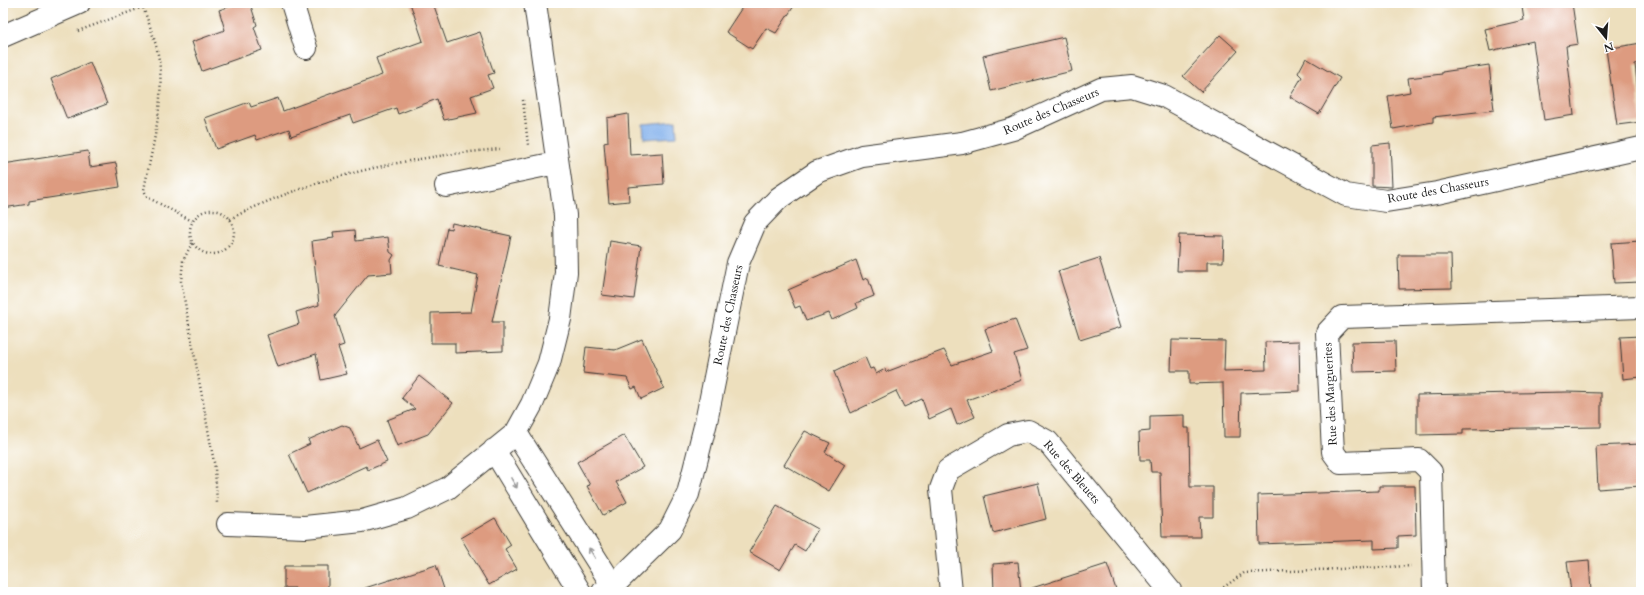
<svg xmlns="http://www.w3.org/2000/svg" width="1644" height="595" font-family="Cardo,serif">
<rect width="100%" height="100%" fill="#fff"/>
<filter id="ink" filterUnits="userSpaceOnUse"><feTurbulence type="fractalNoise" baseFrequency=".025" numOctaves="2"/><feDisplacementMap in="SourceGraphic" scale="8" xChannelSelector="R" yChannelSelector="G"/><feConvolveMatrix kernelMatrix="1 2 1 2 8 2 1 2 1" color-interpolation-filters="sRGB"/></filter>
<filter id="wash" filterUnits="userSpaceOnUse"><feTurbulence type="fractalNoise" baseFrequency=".012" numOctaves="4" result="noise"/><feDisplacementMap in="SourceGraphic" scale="16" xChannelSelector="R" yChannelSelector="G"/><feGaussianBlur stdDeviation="0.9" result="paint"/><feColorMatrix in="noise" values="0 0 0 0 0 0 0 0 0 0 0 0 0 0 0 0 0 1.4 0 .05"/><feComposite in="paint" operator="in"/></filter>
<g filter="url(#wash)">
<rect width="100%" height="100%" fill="#eddfbd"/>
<path fill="#80afeb" stroke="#4e6684" d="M676,121l1,16 -33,2 -1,-15z"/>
<g id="blocks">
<path fill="#dd9b80" d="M240,3h10l7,22 -3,2 8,23 -60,21 -10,-29 33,-12 -6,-20z
M410,3h23l14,40 33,-11 14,41 -6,2 5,13 -22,8 6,17 -33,7 -7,-21 -39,15 -2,-6 -43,15 -3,-8 -59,21 -2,-7 -32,11 -2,-5 -39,14 -11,-31 44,-16 2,5 27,-9 5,13 99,-36 -6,-17 47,-17z
M745,3h51l-20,30 -10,-5 -14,21 -26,-17z
M1538,3h34l6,41 -12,2 8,69 -30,5 -11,-79 -43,10 -5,-22 39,-9 -2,-13 17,-2z
M1220,35l18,16 -37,41 -18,-16z
M1064,37l8,34 -81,20 -8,-35z
M1641,43v20l-6,1 6,58 -24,3 -11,-76z
M1306,58l34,20 -21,36 -29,-17 12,-20 -4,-4z
M90,62l17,42 -40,15 -16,-40z
M1489,65l5,45 -61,7v5l-40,7 -5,-33 22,-4 -2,-14 34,-4v-2z
M628,114l2,41 32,-2 2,31 -36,3 1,14 -20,2 -5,-60 4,-1 -1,-24z
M1390,143l2,44 -20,-1v-41z
M88,151l2,16 26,-4 4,24 -91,14v3l-26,4v-44z
M452,223l59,13 -19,86h11v29l-48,2v-10h-24v-30l40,-1 7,-37 -39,-9 8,-38 4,1z
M355,230l1,11 32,-4 2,15 4,3 -3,5 1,13 -24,2 -33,41 9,29 -6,2 9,27 -26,6 -5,-26 -38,13 -11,-32 32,-11 -3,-12 23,-7 -7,-64 22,-3 -1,-6z
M1179,235l45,1 -1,26h-16v9h-30z
M610,241l31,5 -7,53 -32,-4z
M1641,241v41l-27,1 -3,-40z
M1398,255h53l1,33 -53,1z
M1099,258l22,69 -41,13 -22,-69z
M856,260l7,20 5,-2 6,18 -18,7 2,5 -26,12 -3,-7 -23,8 -6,-15 -5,2 -7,-18z
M1015,319l12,31 -13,4 8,26 -55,20 8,17 -18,8 -6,-16 -22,10 -7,-20 -18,8 -8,-16 -45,22 -17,-41 31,-15 5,12 3,-1 3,6 9,-5 1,3 58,-22 8,15 41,-14 -8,-22z
M1641,336v41l-18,2 -3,-42z
M642,339l22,49 -23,11 -5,-12 -4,2 -5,-11 -44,-5 3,-26 29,3z
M1172,340l53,1 -1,30 42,-1 -1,-28 34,-1 1,50 -59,2 -1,44h-16l-1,-54 -34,1v-13h-18z
M1395,341l1,30 -43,1 -1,-30z
M419,376l34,27 -25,31 -31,12 -10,-26 28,-11 -13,-11z
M1568,392l33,1v34l-138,2v5l-46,1v-40z
M1184,415v13h5l1,59h23v30h-14l1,20h-38l-2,-65h-9l-1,-12h-10l-1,-28 11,-1v-15z
M342,425l8,3 9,20 18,-8 10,22 -19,8 -2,-4 -59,27 -18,-39 21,-10 -2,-4z
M805,431l25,12 -5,9 20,13 -16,26 -45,-26z
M624,435l19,32 -27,15 11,20 -24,13 -16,-29 3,-1 -13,-23z
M1641,444v42l-43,3 -2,-43z
M1038,483l8,36 -53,14 -9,-37z
M1379,486h36l1,49 -18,1v12l-24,1v-9l-115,4 -1,-49 121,-4z
M777,506l41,23 -13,22 -10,-6 -15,25 -31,-18z
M495,518l16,27 -6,4 12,20 -28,16 -28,-47z
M1589,560l2,32h-20l-4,-30z
M1018,562l3,30h-27l-1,-28z
M1107,564l10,28h-84l-1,-4z
M436,565l9,27h-80v-4z
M284,566h44v26h-33v-4h-11z"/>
</g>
</g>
<g filter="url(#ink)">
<use href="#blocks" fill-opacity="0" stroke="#3b3934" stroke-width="1"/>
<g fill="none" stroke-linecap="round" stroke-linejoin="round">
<g stroke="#3b3934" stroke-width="24">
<path id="minor" d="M292,3l14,45
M3,36l76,-33
M446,186l110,-23
M516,433l97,153
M494,450l86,142
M228,524l77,3 57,-6 45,-13 41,-20 68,-55 16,-29 17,-41 11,-44 6,-47 -1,-57 -30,-212
M603,592l10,-6 57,-56 18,-36 18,-72 32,-159 17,-40 24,-25 38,-26 45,-16 100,-13 51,-14 88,-40 31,-3 32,10 182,99 40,6 51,-8 204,-45
M951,592l-10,-103 7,-19 60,-35 20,-4 20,11 123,150
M1434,592l-3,-120 -12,-12 -78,3 -8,-11 -6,-119 15,-16 299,-10"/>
</g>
<path stroke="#3b3934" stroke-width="2.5" stroke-dasharray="1 3" stroke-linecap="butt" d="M153,3l-10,4c6,17 13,34 16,53 6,42 -7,88 -15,130l3,7 45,24
M78,31l65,-24
M523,100l5,45
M190 232a22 22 0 1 1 44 0a22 22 0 1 1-44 0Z
M230,219c83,-43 178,-62 270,-70
M192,243l-9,18 -2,20 34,187 2,35
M1217,592l27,-19 167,-7"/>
<use href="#minor" stroke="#fff" stroke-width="22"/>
</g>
<defs><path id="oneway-shaft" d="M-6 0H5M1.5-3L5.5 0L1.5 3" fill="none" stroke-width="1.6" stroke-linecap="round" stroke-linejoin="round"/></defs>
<g stroke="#999">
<use href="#oneway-shaft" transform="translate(514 483) rotate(59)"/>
<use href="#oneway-shaft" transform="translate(592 553) rotate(-122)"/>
</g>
</g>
<g text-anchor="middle" stroke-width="4" stroke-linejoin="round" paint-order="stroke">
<g font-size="12" fill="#1c1c1c" stroke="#fff">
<text transform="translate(1051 111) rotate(-23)" y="4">Route des Chasseurs</text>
<text transform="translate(1438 190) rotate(-10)" y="4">Route des Chasseurs</text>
<text transform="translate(728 315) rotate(-78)" y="4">Route des Chasseurs</text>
<text transform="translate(1330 394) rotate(-93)" y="4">Rue des Marguerites</text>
<text transform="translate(1072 472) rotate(49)" y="4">Rue des Bleuets</text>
</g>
</g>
<rect width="1644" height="595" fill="none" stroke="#fff" stroke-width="16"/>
<g transform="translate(1606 38) rotate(163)" stroke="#ffffff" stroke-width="3" paint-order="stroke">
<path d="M0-3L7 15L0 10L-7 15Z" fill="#1c1c1c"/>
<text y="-6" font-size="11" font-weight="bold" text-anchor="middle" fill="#1c1c1c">N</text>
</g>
</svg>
